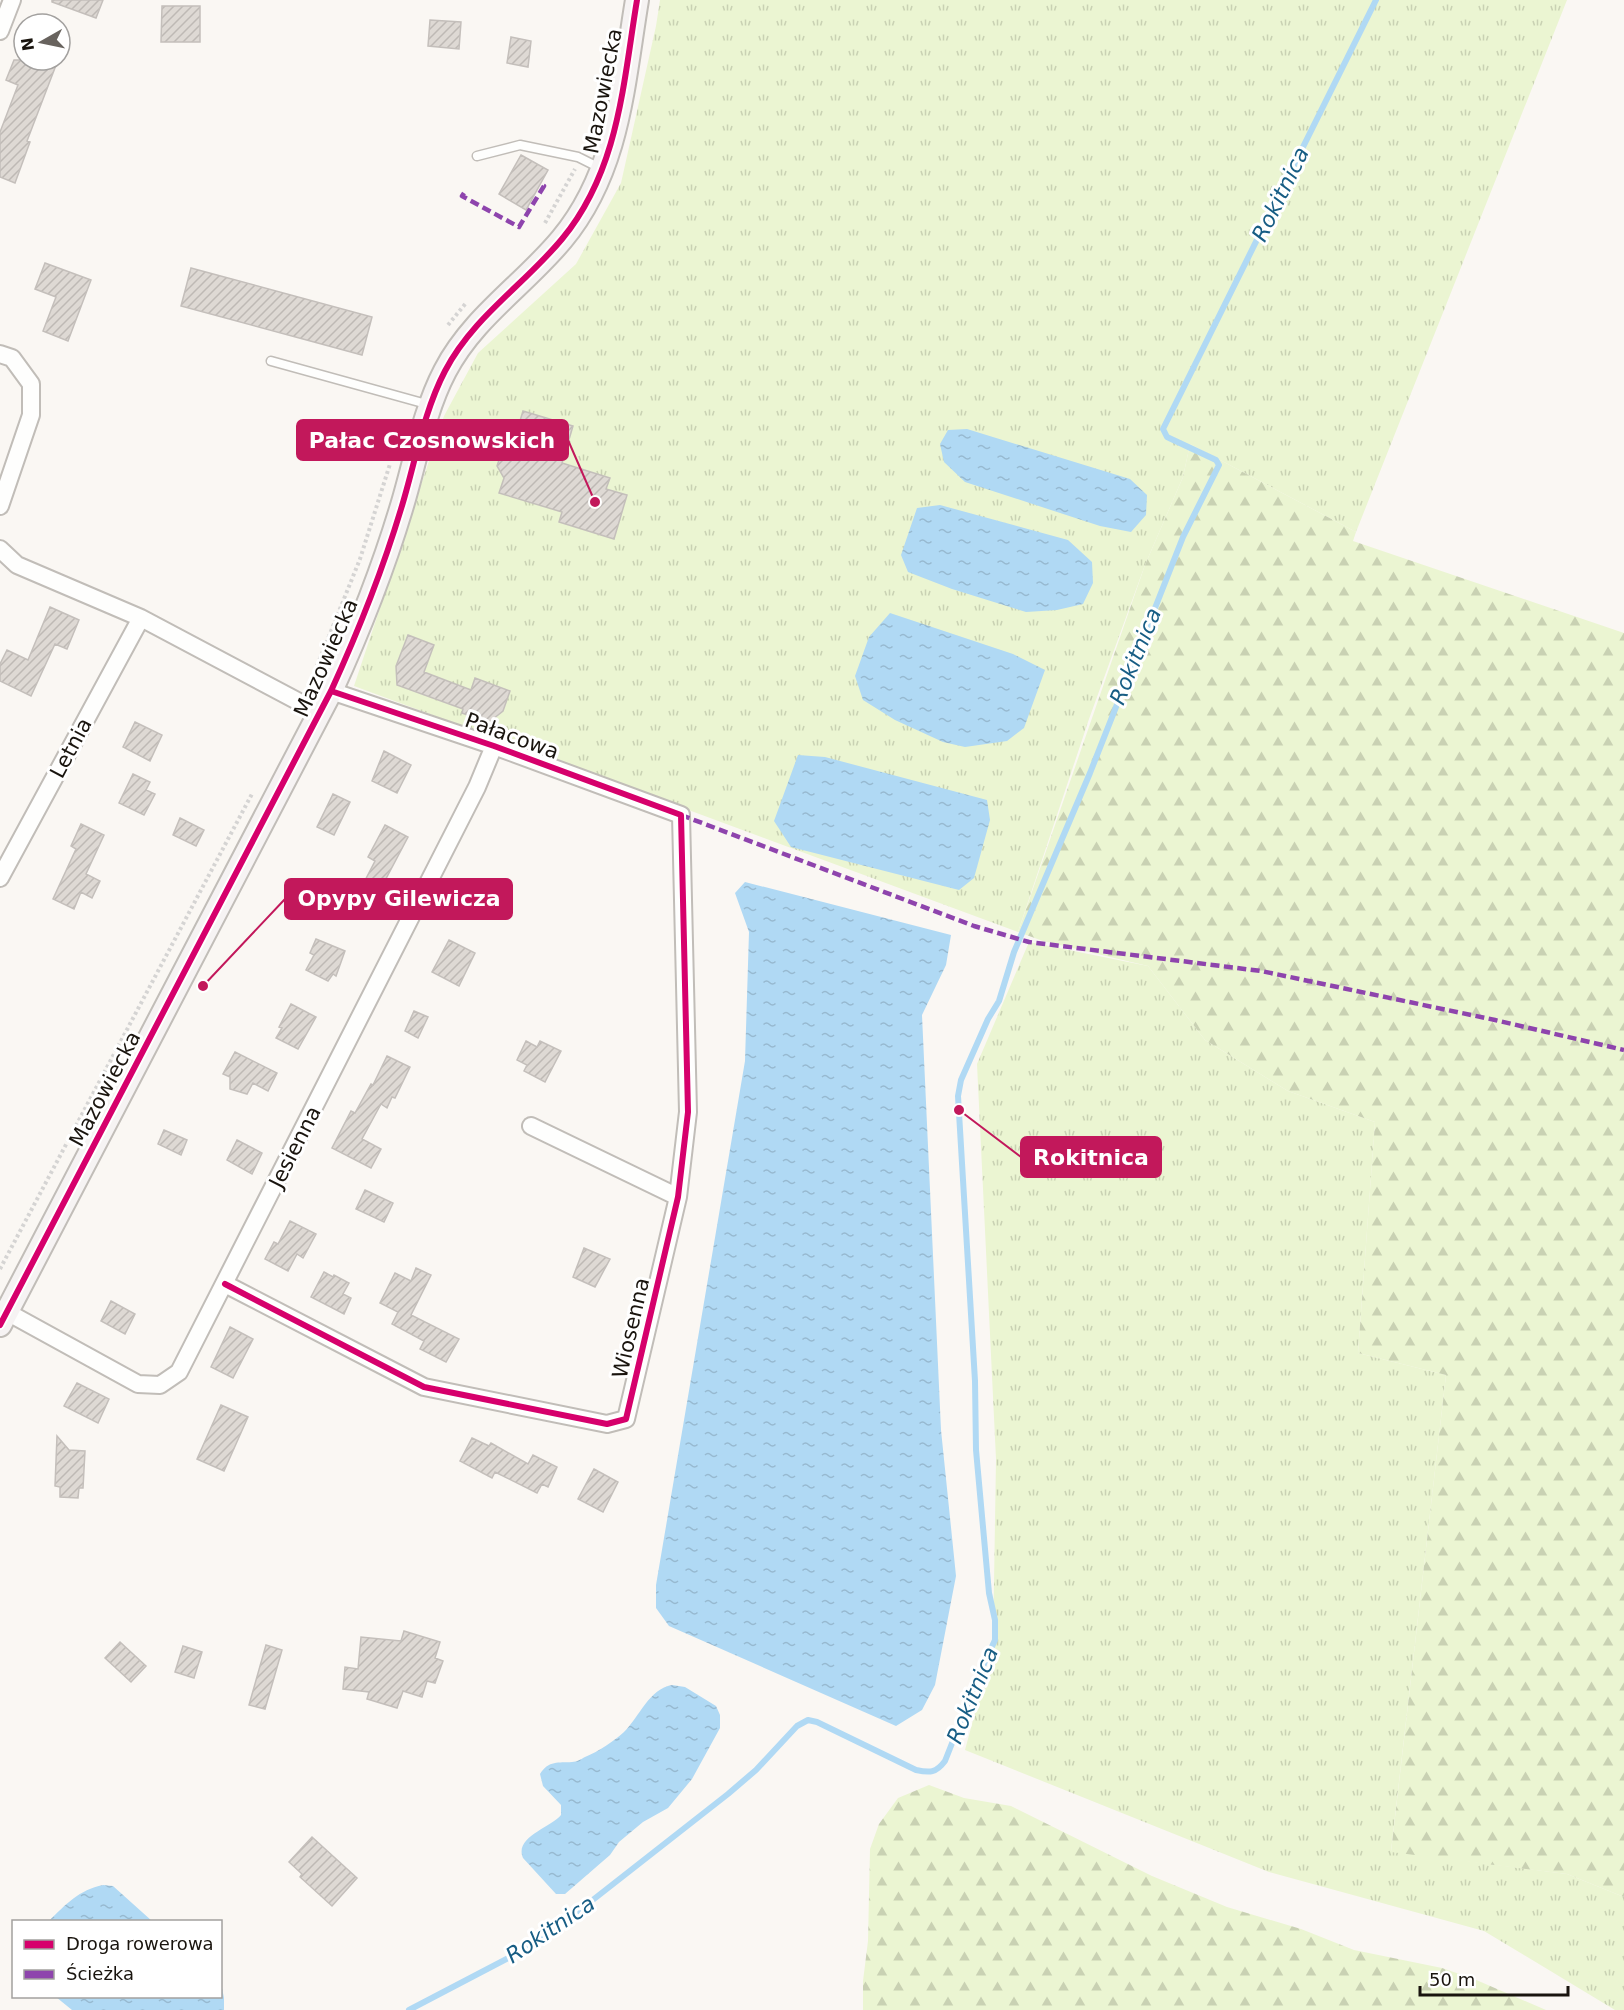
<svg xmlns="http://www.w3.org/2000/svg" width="1624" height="2010" font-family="'DejaVu Sans',sans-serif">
<defs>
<pattern id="grass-tufts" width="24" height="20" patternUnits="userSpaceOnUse" patternTransform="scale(1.5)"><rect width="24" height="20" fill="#ebf5d2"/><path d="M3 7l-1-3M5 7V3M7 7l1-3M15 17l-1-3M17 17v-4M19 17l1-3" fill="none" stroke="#c9d1b3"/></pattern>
<pattern id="forest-firs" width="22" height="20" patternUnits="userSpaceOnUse" patternTransform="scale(1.5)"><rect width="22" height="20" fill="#ebf5d2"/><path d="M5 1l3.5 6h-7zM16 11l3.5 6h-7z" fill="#c9d1b3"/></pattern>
<pattern id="water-ripples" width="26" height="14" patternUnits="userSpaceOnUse" patternTransform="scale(1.5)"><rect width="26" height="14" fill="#b0d9f4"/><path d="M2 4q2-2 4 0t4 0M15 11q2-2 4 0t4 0" fill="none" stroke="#97b9d0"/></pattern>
<pattern id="building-hatch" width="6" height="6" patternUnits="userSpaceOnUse" patternTransform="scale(1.5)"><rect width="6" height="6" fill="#ded9d4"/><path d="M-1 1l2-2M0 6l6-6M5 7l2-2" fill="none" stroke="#beb9b5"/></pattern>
</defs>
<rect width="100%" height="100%" fill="#faf7f3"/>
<path fill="url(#grass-tufts)" d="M660,0h907l-211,532 -166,-88 -7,33 -38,88 -56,154 -71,213 -664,-246 90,-270 34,-63 98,-89 45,-81 35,-157z
M1029,942l119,24 57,74 83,51 87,31 -17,231 88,22 -55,476 176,23 57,23v113h-9l-131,-79 -215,-59 -304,-122 28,-104 3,-187 -19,-395z"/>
<path fill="url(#forest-firs)" d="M1190,444l166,88 -3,9 271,92v1264l-57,-23 -176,-22 55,-477 -88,-22 17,-231 -87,-31 -83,-51 -57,-74 -105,-25 -25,-9 127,-367 38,-88z
M929,1785l35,13 47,8 141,70 75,31 74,22 53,21 88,18 32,11 72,31h-683v-29l5,-40 2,-92 9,-25 19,-26z"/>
<path fill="url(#water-ripples)" d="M967,429l163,50 17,16 -1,20 -15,17 -31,-6 -135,-44 -21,-20 -4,-18 8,-14z
M940,505l128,35 24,22 1,21 -10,21 -26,6 -31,2 -74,-23 -44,-17 -7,-17 16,-47z
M890,613l123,41 32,16 -21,58 -17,13 -42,6 -22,-5 -48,-22 -32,-20 -8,-24 14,-39z
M798,755l27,2 162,43 3,20 -16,58 -15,12 -168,-43 -17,-26z
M745,882l206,53 -5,30 -24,50 19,415 15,146 -21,109 -13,25 -26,16 -227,-100 -13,-18v-23l89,-524 4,-129 -14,-39z
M672,1685l13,2 31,19 4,9v13l-28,51 -24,29 -25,14 -24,20 -9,13 -45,39h-9l-33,-36c-9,-21 27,-30 38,-43v-10l-18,-19 -3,-12c9,-14 18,-11 32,-12 5,0 9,-3 13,-5 13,-5 29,-16 39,-25 16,-16 25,-43 48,-47z
M103,1885l10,1 39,35h-103c17,-17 30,-31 54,-36z
M221,1983l3,15v12h-152l-16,-13 164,-1z"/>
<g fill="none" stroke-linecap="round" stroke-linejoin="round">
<path stroke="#b0d9f4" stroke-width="6" d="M409,2010l124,-65 24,-17 171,-134 28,-24 41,-44 11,-6 9,2 99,48c14,3 20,3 29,-9l34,-86 16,-35v-20l-6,-27 -13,-143 -1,-69 -17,-285 3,-16 27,-61 11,-18 15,-49 76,-179 93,-236 36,-72 -3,-5 -49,-23 -4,-8 213,-429"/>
</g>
<path fill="url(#building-hatch)" stroke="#c4bfbb" stroke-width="1.5" d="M52,0h51l-7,18 -44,-16z
M162,6h38v36h-39z
M430,20l31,2 -2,27 -31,-3z
M511,37l20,4 -3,26 -21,-4z
M14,60h44l-31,81 3,1 -15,41 -15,-6v-45l18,-47 -12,-5z
M521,155l27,15 -22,40 -27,-16z
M45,263l46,17 -23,61 -25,-10 13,-34 -21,-8z
M191,268l181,49 -10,38 -181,-49z
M523,411l50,15 -11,37 48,15 -4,11 21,6 -13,44 -55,-17 3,-10 -63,-19 5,-15 -7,-12 5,-15 10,-4z
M50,607l29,13 -12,29 -12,-5 -24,52 -31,-15v-17l7,-14 21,10z
M408,635l26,10 -10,27 47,18 4,-12 35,13 -7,20 -15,12 -26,-10 1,-4 -66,-24 -1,-19z
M135,722l27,13 -12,26 -27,-14z
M384,751l27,14 -14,28 -25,-12z
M133,774l17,8 -4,8 9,4 -11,21 -25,-12z
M333,794l17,8 -16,33 -17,-8z
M180,818l24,12 -8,16 -23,-11z
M81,824l23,11 -18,39 14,7 -8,17 -11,-6 -7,17 -21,-10 23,-50 -5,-3z
M385,825l23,12 -38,72 -14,-8 -7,13 -22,-11 11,-22 21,11 16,-31 -7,-4z
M316,939l29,12 -9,25 -3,-2 -5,7 -22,-11 8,-15 -4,-2z
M449,940l26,13 -16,33 -27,-14z
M291,1004l25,13 -18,32 -22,-11 6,-10 -3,-1z
M414,1011l14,6 -10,21 -13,-7z
M526,1041l11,6 3,-6 21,10 -16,31 -21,-11 3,-6 -10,-5z
M235,1052l42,21 -9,18 -15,-8 -6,11 -17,-5v-12l-7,-3z
M387,1056l23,11 -15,31 -3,-1 -5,11 -6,-4 -19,35 19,10 -10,19 -39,-20 19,-37 4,2 16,-29 2,1z
M164,1130l23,10 -6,15 -23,-11z
M237,1140l25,13 -10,21 -25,-14z
M365,1190l28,13 -9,19 -28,-13z
M290,1221l26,13 -13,24 -6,-4 -9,17 -23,-12 9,-17 4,2z
M584,1248l26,11 -15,28 -22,-10z
M416,1268l15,7 -20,40 48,24 -13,23 -26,-13 4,-8 -32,-17 6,-12 -18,-9 15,-30 16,8z
M324,1272l9,5 1,-2 15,8 -6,11 8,4 -7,16 -33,-17z
M111,1301l24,13 -10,20 -24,-13z
M230,1327l23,12 -20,39 -22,-11z
M77,1383l32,16 -11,24 -34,-17z
M221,1405l27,12 -24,54 -27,-12z
M57,1436l12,14 16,1 -2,37h-4l-1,10 -18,-1v-10l-5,-1z
M472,1438l17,8 2,-3 37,21 5,-9 24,12 -9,20 -6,-3 -5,9 -42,-21 -3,6 -32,-17z
M594,1469l24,13 -15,30 -25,-13z
M404,1631l36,11 -5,16 8,3 -8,22 -8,-2 -5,16 -19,-6 -6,17 -30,-9 2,-7 -26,-3 2,-22 13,2 3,-32 40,4z
M120,1642l26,24 -15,16 -26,-24z
M266,1645l16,5 -17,59 -16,-4z
M183,1646l19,6 -8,26 -19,-6z
M312,1837l45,41 -25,28 -32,-29 2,-3 -13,-12z"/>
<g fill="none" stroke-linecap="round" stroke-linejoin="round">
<g stroke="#c1bdb8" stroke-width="11">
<path id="lane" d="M477,156l43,-11 58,12 22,11
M271,361l159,44"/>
</g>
<g stroke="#c1bdb8" stroke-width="20">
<path id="street" d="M0,31l12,-31
M0,354l12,4 19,26v31l-31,91
M0,549l17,16 124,53 179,95
M0,878l141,-260
M531,1126l147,71
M225,1284l199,103 183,37 19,-5 52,-222 10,-85 -7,-297 -187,-69 -163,-55
M7,1312l131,72 22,1 19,-13 298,-585 17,-41"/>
</g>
<g stroke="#c1bdb8" stroke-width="26">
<path id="secondary" d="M0,1325l331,-634c27,-59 51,-119 70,-182 14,-45 22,-96 44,-138 28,-54 79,-86 117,-132 57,-69 61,-155 75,-239"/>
</g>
<path stroke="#d5d4d3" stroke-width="4" stroke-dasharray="3 3" stroke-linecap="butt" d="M545,223l30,-54
M448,325l18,-22
M315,671l45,-112 30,-95
M0,1269l253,-477"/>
<use href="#lane" stroke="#fefefd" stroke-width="8"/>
<use href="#street" stroke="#fefefd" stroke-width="16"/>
<use href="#secondary" stroke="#f6f3f3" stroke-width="22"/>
<path stroke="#8e44ad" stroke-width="4.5" stroke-dasharray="9 4.5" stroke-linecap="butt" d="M464,193l-2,3 57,31 25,-41 -4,-2
M681,815l293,111 55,16 232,29 234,49 129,30"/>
<g stroke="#fff" stroke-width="10">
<path id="cycleway" d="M225,1284l199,103 183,37 19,-5 52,-222 10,-85 -7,-297 -187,-69 -163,-55
M0,1325l331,-634c27,-59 51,-119 70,-182 14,-45 22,-96 44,-138 28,-54 79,-86 117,-132 57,-69 61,-155 75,-239"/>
</g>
<use href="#cycleway" stroke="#d6006c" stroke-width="6"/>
</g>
<g text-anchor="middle" stroke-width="6" stroke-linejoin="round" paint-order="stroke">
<g font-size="21" fill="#19140e" stroke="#fff">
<text transform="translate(603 91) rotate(-79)" y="7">Mazowiecka</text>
<text transform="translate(326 658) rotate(-66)" y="7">Mazowiecka</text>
<text transform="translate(512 736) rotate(20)" y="7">Pałacowa</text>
<text transform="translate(71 748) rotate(-62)" y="7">Letnia</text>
<text transform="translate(105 1089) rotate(-62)" y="7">Mazowiecka</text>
<text transform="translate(295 1147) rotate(-63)" y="7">Jesienna</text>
<text transform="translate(631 1328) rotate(-77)" y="7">Wiosenna</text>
</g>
<g font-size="22" font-style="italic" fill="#175d84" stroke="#fff">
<text transform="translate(1280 194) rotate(-64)" y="8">Rokitnica</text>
<text transform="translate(1135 656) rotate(-68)" y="8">Rokitnica</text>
<text transform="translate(972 1695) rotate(-68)" y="8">Rokitnica</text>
<text transform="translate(550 1929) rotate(-34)" y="8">Rokitnica</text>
</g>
</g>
<path fill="none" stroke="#c2185b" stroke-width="2" d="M595 502L568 440M203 986L285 899M959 1110L1021 1157"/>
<g fill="#c2185b" stroke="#fff" stroke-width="2">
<circle cx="595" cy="502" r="6"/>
<circle cx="203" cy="986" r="6"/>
<circle cx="959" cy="1110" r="6"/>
</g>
<g fill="#c2185b" stroke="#c2185b" stroke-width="2">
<rect x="297" y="420" width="271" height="40" rx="6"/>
<rect x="285" y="879" width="227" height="40" rx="6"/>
<rect x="1021" y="1137" width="140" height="40" rx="6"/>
</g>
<g font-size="22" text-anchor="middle" font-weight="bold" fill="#fff">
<text x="432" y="448">Pałac Czosnowskich</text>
<text x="399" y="906">Opypy Gilewicza</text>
<text x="1091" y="1165">Rokitnica</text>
</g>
<rect x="12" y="1920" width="210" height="78" fill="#ffffff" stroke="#a3a19f" stroke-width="1.5"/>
<rect x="24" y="1940" width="30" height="9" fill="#d6006c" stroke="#a3a19f" stroke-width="1.5"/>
<text x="66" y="1950" font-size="18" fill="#19140e">Droga rowerowa</text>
<rect x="24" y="1970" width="30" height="9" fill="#8e44ad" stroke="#a3a19f" stroke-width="1.5"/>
<text x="66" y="1980" font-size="18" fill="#19140e">Ścieżka</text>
<g transform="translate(42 42) rotate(261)"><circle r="28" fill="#ffffff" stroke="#a3a19f" stroke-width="1.5"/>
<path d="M0-4.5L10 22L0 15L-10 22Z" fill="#68635e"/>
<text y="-9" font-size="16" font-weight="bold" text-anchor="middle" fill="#19140e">N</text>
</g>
<path d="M1420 1986v9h148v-9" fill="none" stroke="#19140e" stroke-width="3"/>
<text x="1429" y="1986" font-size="18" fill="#19140e" stroke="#ffffff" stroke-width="4.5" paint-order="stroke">50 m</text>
</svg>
